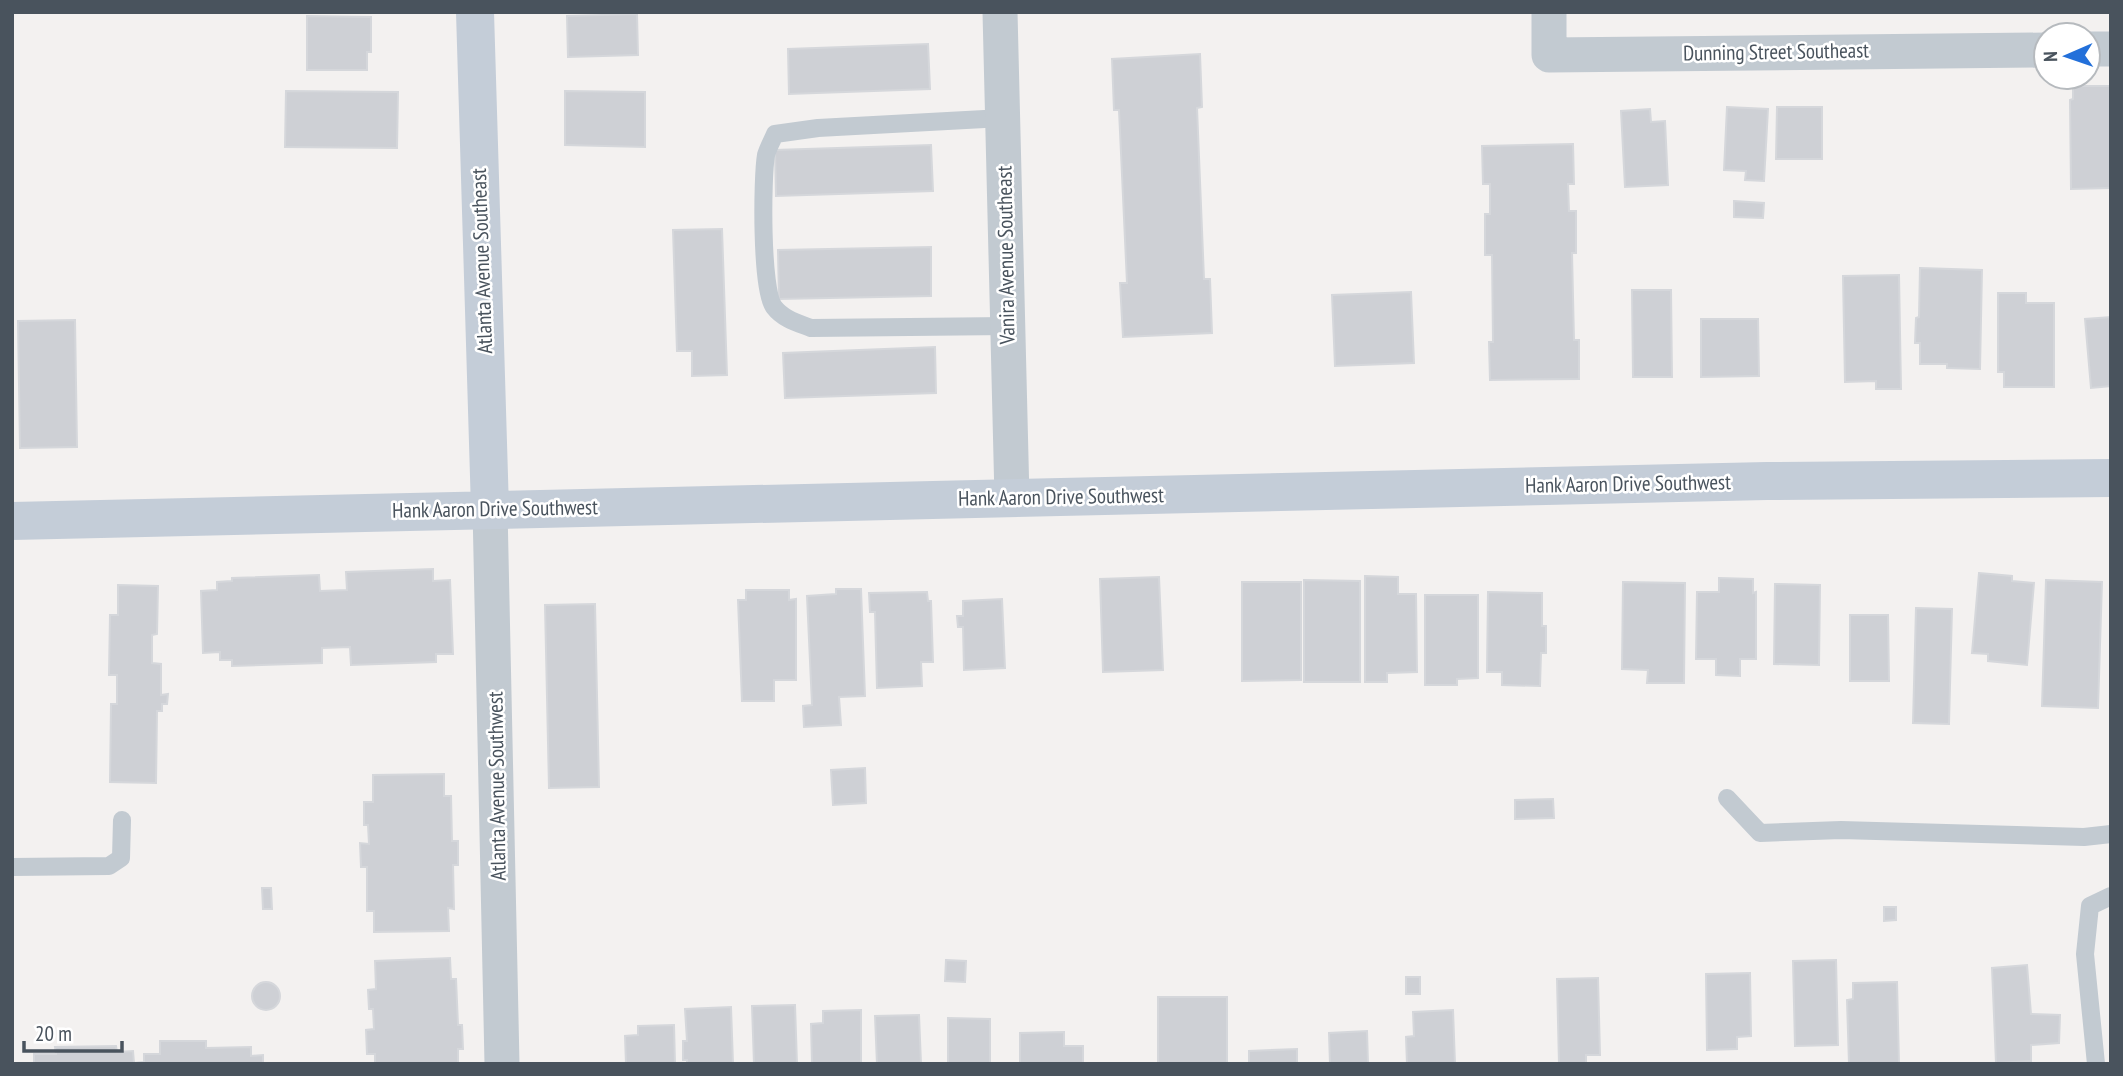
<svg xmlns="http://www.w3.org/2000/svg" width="2123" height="1076" font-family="'PT Sans Narrow',sans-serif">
<rect width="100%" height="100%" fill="#f3f1f0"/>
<path fill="#ced0d5" stroke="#d5d7db" stroke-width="2" d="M637,14l1,41 -70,2 -1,-41z
M307,16l64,1v35h-4v18h-60z
M928,44l2,45 -141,5 -1,-45z
M1200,54l2,53 -5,1 7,171h6l2,54 -89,4 -3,-54h7l-8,-173h-5l-2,-51z
M2073,86h38v102l-40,1 -1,-89 3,-1z
M286,91l112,1 -1,56 -112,-1z
M565,91l80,1v55l-80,-2z
M1727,107l41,2 -4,72 -19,-1 1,-9 -22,-1z
M1777,107h45v52h-46z
M1650,109l1,13 14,-1 3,64 -43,2 -4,-76z
M1573,144l1,40h-6l1,27h7v42h-4l2,87h5v39l-89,1 -1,-38h4l-1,-87h-7v-41h5v-30h-7l-1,-38z
M931,145l2,46 -157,5 -1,-46z
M1734,201l30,2 -1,15 -29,-1z
M722,229l5,146 -35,1v-25h-15l-4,-121z
M931,247v49l-152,3 -1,-49z
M1920,268l62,2 -2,99 -33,-1v-4h-27v-21h-5l1,-25 3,-1z
M1899,275l2,114h-25v-8l-31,1 -2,-106z
M1632,290h39l1,87h-39z
M1411,292l3,71 -79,3 -3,-71z
M1998,293h28v10h28v84h-50v-15h-6z
M2111,317v69l-20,2 -6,-69z
M1701,319h57l1,57 -58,1z
M75,320l2,127 -57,1 -2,-127z
M935,347l1,46 -151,5 -2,-45z
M433,569v12l17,-1 3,74h-17v8l-85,3 -1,-18 -28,1v15l-90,3v-6h-12v-8l-17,1 -2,-62 16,-1v-8l15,-1v-3l87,-3 1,16 27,-1 -1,-18z
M1979,573l33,3v5l22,2 -7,82 -39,-4v-7l-16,-1z
M1365,576l33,1v17h18l1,78 -30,1v9h-22z
M1159,577l4,93 -60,2 -3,-93z
M1719,578l34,1v14l3,-1v67h-16v17l-24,-1v-16h-20l1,-67h22z
M1304,580l56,1v101h-56z
M2046,580l56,2 -4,126 -56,-2z
M1242,582h59v98l-59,1z
M1623,582l62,1 -1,100h-37l1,-13 -26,-1z
M1775,584l45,1 -1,80 -45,-1z
M118,585l40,1 -1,48 -5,1v28l9,1v31l7,-1 -1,10h-5v7h-5l-1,72 -46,-1 1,-78h6v-29h-8l1,-60h8z
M836,589h25l4,107 -26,1 2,28 -37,2 -1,-21 9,-1 -5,-109 29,-2z
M746,590h43v10l7,-1v81h-22v21h-32l-4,-101h8z
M927,592l1,9h3l2,61h-12l1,24 -45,2 -2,-76h-5l-1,-19z
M1488,592l54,1v33h4v27h-5l-1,33 -38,-1v-13h-15z
M1425,595h53v83l-21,1v6h-32z
M1002,599l3,69 -41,2 -1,-43h-5l-1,-11h6v-15z
M595,604l4,183 -50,1 -4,-183z
M1916,608l36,1 -3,115 -36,-1z
M1850,615h38l1,66h-39z
M865,768l1,35 -33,2 -2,-35z
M444,774v22h7l1,45h6v24h-5l1,44 -6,-1 1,23 -75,1v-21h-7v-44h-6l-1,-24 9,1 -1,-19h-4v-23h9v-27z
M1553,799l1,19 -39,1v-19z
M262,888h9l1,21h-9z
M1884,907h12v13l-12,1z
M450,958l1,21h5l2,46h4l1,24h-5v15h-83v-10h-8l-1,-24 8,-1 -1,-20h-4l-1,-19 8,-1 -1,-28z
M946,960l20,1 -1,21 -20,-1z
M1836,960l2,85 -43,1 -2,-85z
M2027,965l4,49 29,1 -1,28 -28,2v16l-35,2 -4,-95z
M1750,973l1,63 -14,1v12l-30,1 -1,-76z
M1406,977h14v17h-14z
M1598,978l2,77h-14v9h-27l-2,-85z
M1897,982l2,82h-50l-2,-64 6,-1v-16z
M252 996a14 14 0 1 1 28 0a14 14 0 1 1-28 0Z
M1158,997h69v67h-69z
M795,1005l2,59h-43l-2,-58z
M731,1007l2,57h-46v-4h-4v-19h4l-2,-32z
M861,1010v54h-49l-1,-40 12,-1v-12z
M1453,1010l2,54h-48l-1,-27 8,-1 -1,-24z
M919,1015l2,49h-44l-2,-48z
M948,1018l42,1v45h-42z
M674,1025l1,39h-49l-1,-28 13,-1v-9z
M1367,1031l1,33h-38l-1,-31z
M1064,1032v14h19v18h-63v-31z
M160,1041h46v7l45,-1v9l12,-1v9h-242l13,-1v-9h22l-1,-7 61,-1 1,6 16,-1 1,12 10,-1v-8h16z
M1297,1049v15h-48v-13z"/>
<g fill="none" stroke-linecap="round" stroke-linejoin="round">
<path stroke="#c2cad1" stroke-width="18" d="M1003,118l-185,10 -43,6c-3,7 -7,14 -9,21 -4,23 -5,136 8,152 9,12 24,16 37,21l197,-2
M1727,798l33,35 81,-3 243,7 27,-3
M12,867l97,-1 12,-8 1,-38
M2096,1064l-11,-110 5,-48 21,-10"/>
<path stroke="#c2cad1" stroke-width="35" d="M1000,12l12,486
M1549,12v43l497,-5
M2088,49h23
M490,509l12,555"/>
<path stroke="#c4cdd8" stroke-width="38" d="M475,12l15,497
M12,521l1755,-40 344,-3"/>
</g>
<g text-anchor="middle" stroke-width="5" stroke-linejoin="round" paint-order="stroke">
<g font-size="21" fill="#49535d" stroke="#fff">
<text transform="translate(1776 52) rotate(-1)" y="7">Dunning Street Southeast</text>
<text transform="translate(1006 255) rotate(-91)" y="7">Vanira Avenue Southeast</text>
<text transform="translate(482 261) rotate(-92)" y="7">Atlanta Avenue Southeast</text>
<text transform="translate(1628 484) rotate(-1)" y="7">Hank Aaron Drive Southwest</text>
<text transform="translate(1061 497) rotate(-1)" y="7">Hank Aaron Drive Southwest</text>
<text transform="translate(495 509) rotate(-1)" y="7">Hank Aaron Drive Southwest</text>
<text transform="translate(497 786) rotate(-91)" y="7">Atlanta Avenue Southwest</text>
</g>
</g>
<rect width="2123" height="1076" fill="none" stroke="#49535d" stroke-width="28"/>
<g transform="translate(2067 56) rotate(268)"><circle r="33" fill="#ffffff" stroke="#b6babe" stroke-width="2"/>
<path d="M0-5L12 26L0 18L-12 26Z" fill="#2370da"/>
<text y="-10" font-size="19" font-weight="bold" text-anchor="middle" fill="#49535d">N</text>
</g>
<path d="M24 1041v10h98v-10" fill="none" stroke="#49535d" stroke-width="3.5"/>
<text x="35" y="1041" font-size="21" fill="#49535d" stroke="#ffffff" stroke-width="5" paint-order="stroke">20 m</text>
</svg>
